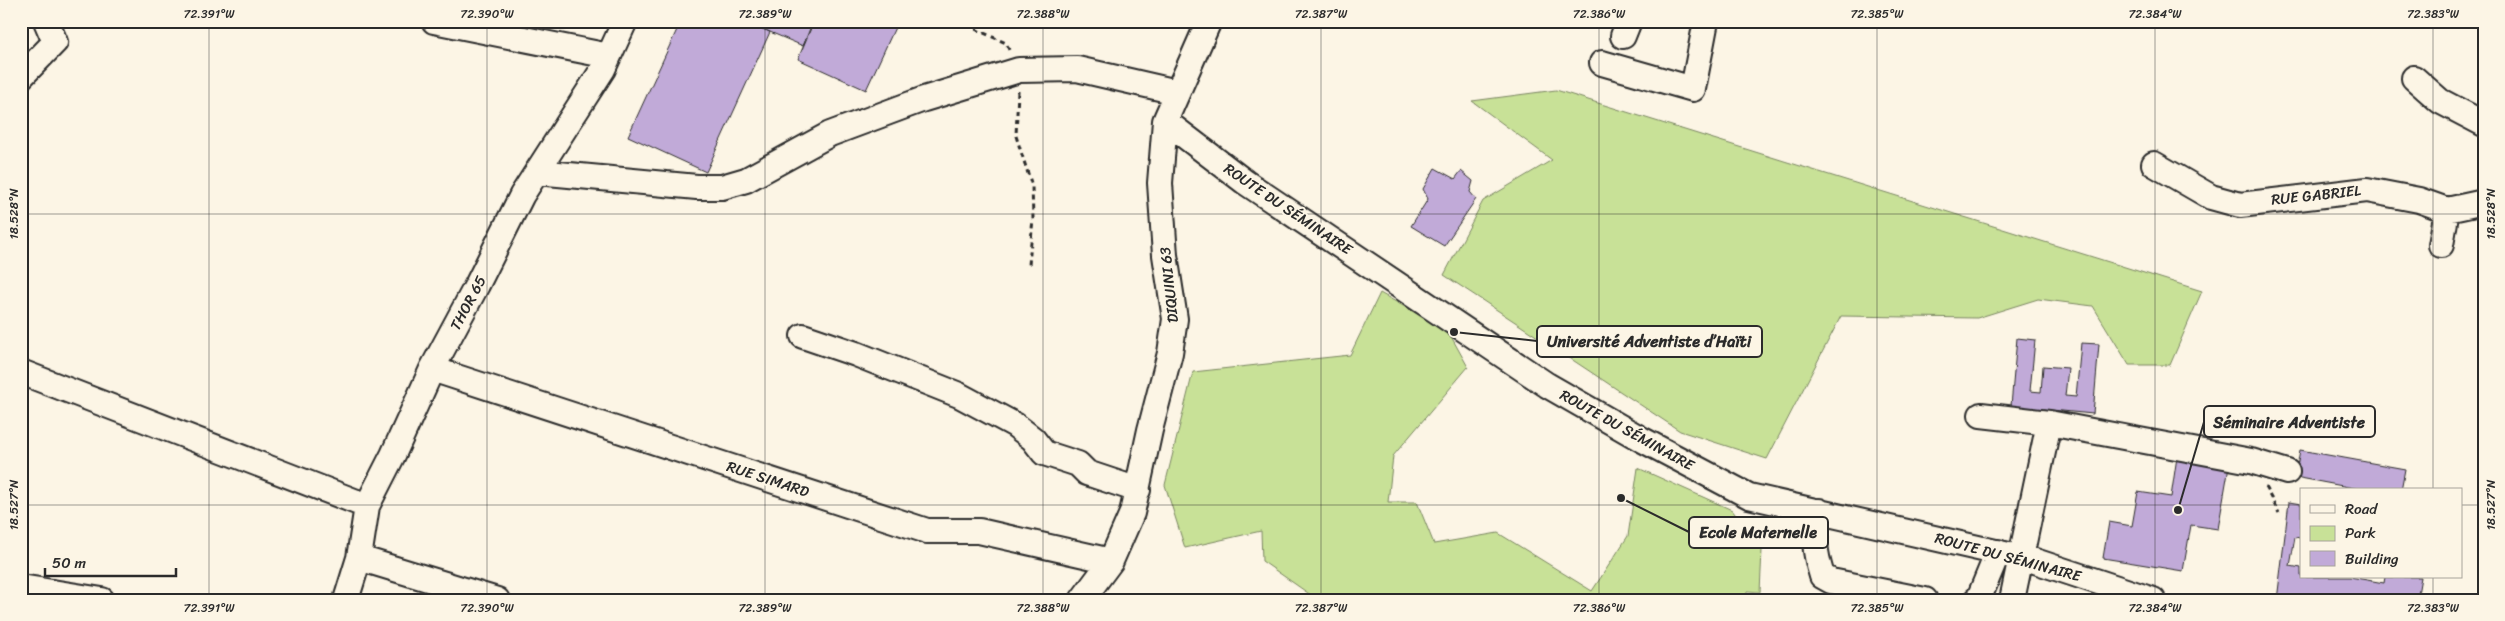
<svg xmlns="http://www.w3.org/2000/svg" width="2505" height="621" font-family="Sriracha,sans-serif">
<rect width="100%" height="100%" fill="#fcf5e5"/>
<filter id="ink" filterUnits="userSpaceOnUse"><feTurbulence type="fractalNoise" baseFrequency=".02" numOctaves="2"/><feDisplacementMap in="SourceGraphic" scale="10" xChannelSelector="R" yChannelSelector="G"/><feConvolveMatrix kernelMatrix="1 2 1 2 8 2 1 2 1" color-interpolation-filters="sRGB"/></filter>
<g filter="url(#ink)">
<path fill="#c8e197" stroke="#7a8661" d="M1556,90l646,201 -32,74h-41l-36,-59 -55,-7 -61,19 -136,-2 -74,143 -87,-28 -236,-156 39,-74 69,-41 -80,-59z
M1380,293l68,38 20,36 -75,89 -5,46h29l17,42 64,-11 94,58 36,-55 10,-68 94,42 30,40 -2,42 -13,-1 -1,9h-428l-56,-39 -1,-30 -76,17 -20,-63 28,-113 157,-17z"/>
<path fill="#c1aad8" stroke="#2b2b2b" d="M681,21h63l26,11 -64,140 -78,-36z
M744,21h69l-10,25z
M814,21h84l-32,69 -68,-31z
M1435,168l20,11 6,-8 12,10 -3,11 6,7 -32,47 -33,-20 17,-27 -5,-10z
M2017,338l18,2 -5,51 11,1 2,-26 25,2 -3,28 11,1 5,-54 18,1 -6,70 -82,-8z
M2300,450l105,19 -4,21h-37l-69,-13z
M2177,457l52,9 -11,63 -27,-4 -8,46 -80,-13 6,-36 23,4 6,-34 33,5z
M2289,502l12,2v31l-1,3 -5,-1 -5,29 11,2v9h49l34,6 1,-6h36l-4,23 -35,-4 -1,4h-104z"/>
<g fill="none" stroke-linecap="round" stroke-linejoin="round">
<g stroke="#2b2b2b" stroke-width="28">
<path id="minor" d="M434,21l175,35
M1623,36l6,-15
M1602,63l91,26 13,-68
M21,77l34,-35 -9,-21
M2414,78l26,23 44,23
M1165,121l80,61 302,203 94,54 108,57 286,65 118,39
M2154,164l57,33 29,8 127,-15 52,10 28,10 37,-8
M537,172l160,15h25l24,-7 84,-46 94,-35 95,-29 58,-1 100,23
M2441,245l6,-35
M803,336l53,18 103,41 56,30 18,14 11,14 34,11 9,9 51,17
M432,369l495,162h52l132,30
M21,372l346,134
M1981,415l68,8 202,38 36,11
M1819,511c-6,27 -5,39 3,65l9,5 94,19
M359,558l138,42
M21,587l81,13
M346,600l13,-42 8,-52 26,-51 39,-86 45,-84 45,-90 81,-126 22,-48
M1082,600l29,-39 21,-48 18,-83 20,-77 5,-34 -10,-64 -5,-72 5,-62 44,-100
M1976,600l3,-2 19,-46
M2012,600l37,-177"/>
</g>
<path stroke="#2b2b2b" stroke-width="3" stroke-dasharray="5 4" stroke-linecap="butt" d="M972,21l3,8 31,14 4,9
M1018,91l-2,45 16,50 1,32 -4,47
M2265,487l14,26"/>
<use href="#minor" stroke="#fcf5e5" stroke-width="24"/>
</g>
</g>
<path fill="none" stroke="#2b2b2b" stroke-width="1" stroke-opacity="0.45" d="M209,21v579M487,21v579M765,21v579M1043,21v579M1321,21v579M1599,21v579M1877,21v579M2155,21v579M2433,21v469M21,214h2463M21,505h2280M2461,505h23M2433,577v23"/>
<g text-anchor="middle" stroke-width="4" stroke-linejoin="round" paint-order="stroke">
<g font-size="15" fill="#2b2b2b" stroke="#fcf5e5">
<text transform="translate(2316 195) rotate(-6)" y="5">RUE GABRIEL</text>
<text transform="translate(1288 209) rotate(34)" y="5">ROUTE DU SÉMINAIRE</text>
<text transform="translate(1169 285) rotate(-96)" y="5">DIQUINI 63</text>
<text transform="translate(468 303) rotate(-62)" y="5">THOR 65</text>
<text transform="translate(1627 430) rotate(29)" y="5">ROUTE DU SÉMINAIRE</text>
<text transform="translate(768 479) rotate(18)" y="5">RUE SIMARD</text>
<text transform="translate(2008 557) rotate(15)" y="5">ROUTE DU SÉMINAIRE</text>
</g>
</g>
<path fill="none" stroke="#2b2b2b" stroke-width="2" d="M1454 332L1537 341M2178 510L2204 422M1621 498L1689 532"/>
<g fill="#2b2b2b" stroke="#fcf5e5" stroke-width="2">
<circle cx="1454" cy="332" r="5"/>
<circle cx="2178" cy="510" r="5"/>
<circle cx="1621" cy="498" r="5"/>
</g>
<g fill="#fcf5e5" stroke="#2b2b2b" stroke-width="2">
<rect x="1537" y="326" width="225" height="31" rx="5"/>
<rect x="2204" y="406" width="171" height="31" rx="5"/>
<rect x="1689" y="517" width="139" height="31" rx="5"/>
</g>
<g font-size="16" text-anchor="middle" font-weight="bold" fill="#2b2b2b">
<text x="1649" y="347">Université Adventiste d’Haïti</text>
<text x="2289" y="428">Séminaire Adventiste</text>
<text x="1758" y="538">Ecole Maternelle</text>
</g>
<rect width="2505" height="621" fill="none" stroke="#fcf5e5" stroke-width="55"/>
<rect x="2300" y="488" width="162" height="90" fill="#fcf5e5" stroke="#a8a49b"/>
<rect x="2310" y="505" width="25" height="8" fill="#fcf5e5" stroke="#a8a49b"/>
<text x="2345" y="514" font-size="15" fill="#2b2b2b">Road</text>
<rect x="2310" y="526" width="25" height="15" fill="#c8e197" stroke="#a8a49b"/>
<text x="2345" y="538" font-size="15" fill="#2b2b2b">Park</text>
<rect x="2310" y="551" width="25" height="15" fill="#c1aad8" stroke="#a8a49b"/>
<text x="2345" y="564" font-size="15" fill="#2b2b2b">Building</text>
<path d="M45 568v8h131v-8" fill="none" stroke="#2b2b2b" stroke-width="2.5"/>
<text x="52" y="568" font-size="15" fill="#2b2b2b" stroke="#fcf5e5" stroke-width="4" paint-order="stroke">50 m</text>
<rect x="28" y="28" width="2450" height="566" fill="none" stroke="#2b2b2b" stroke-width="2"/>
<g font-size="12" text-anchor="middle" fill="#2b2b2b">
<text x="209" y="18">72.391°W</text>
<text x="487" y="18">72.390°W</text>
<text x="765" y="18">72.389°W</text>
<text x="1043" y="18">72.388°W</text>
<text x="1321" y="18">72.387°W</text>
<text x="1599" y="18">72.386°W</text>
<text x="1877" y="18">72.385°W</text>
<text x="2155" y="18">72.384°W</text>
<text x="2433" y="18">72.383°W</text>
<text transform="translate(14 214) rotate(-90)" y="4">18.528°N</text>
<text transform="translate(2491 214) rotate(-90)" y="4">18.528°N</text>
<text transform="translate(14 505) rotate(-90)" y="4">18.527°N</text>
<text transform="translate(2491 505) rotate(-90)" y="4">18.527°N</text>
<text x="209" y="612">72.391°W</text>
<text x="487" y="612">72.390°W</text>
<text x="765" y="612">72.389°W</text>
<text x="1043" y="612">72.388°W</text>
<text x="1321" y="612">72.387°W</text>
<text x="1599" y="612">72.386°W</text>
<text x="1877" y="612">72.385°W</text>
<text x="2155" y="612">72.384°W</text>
<text x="2433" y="612">72.383°W</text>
</g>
</svg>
